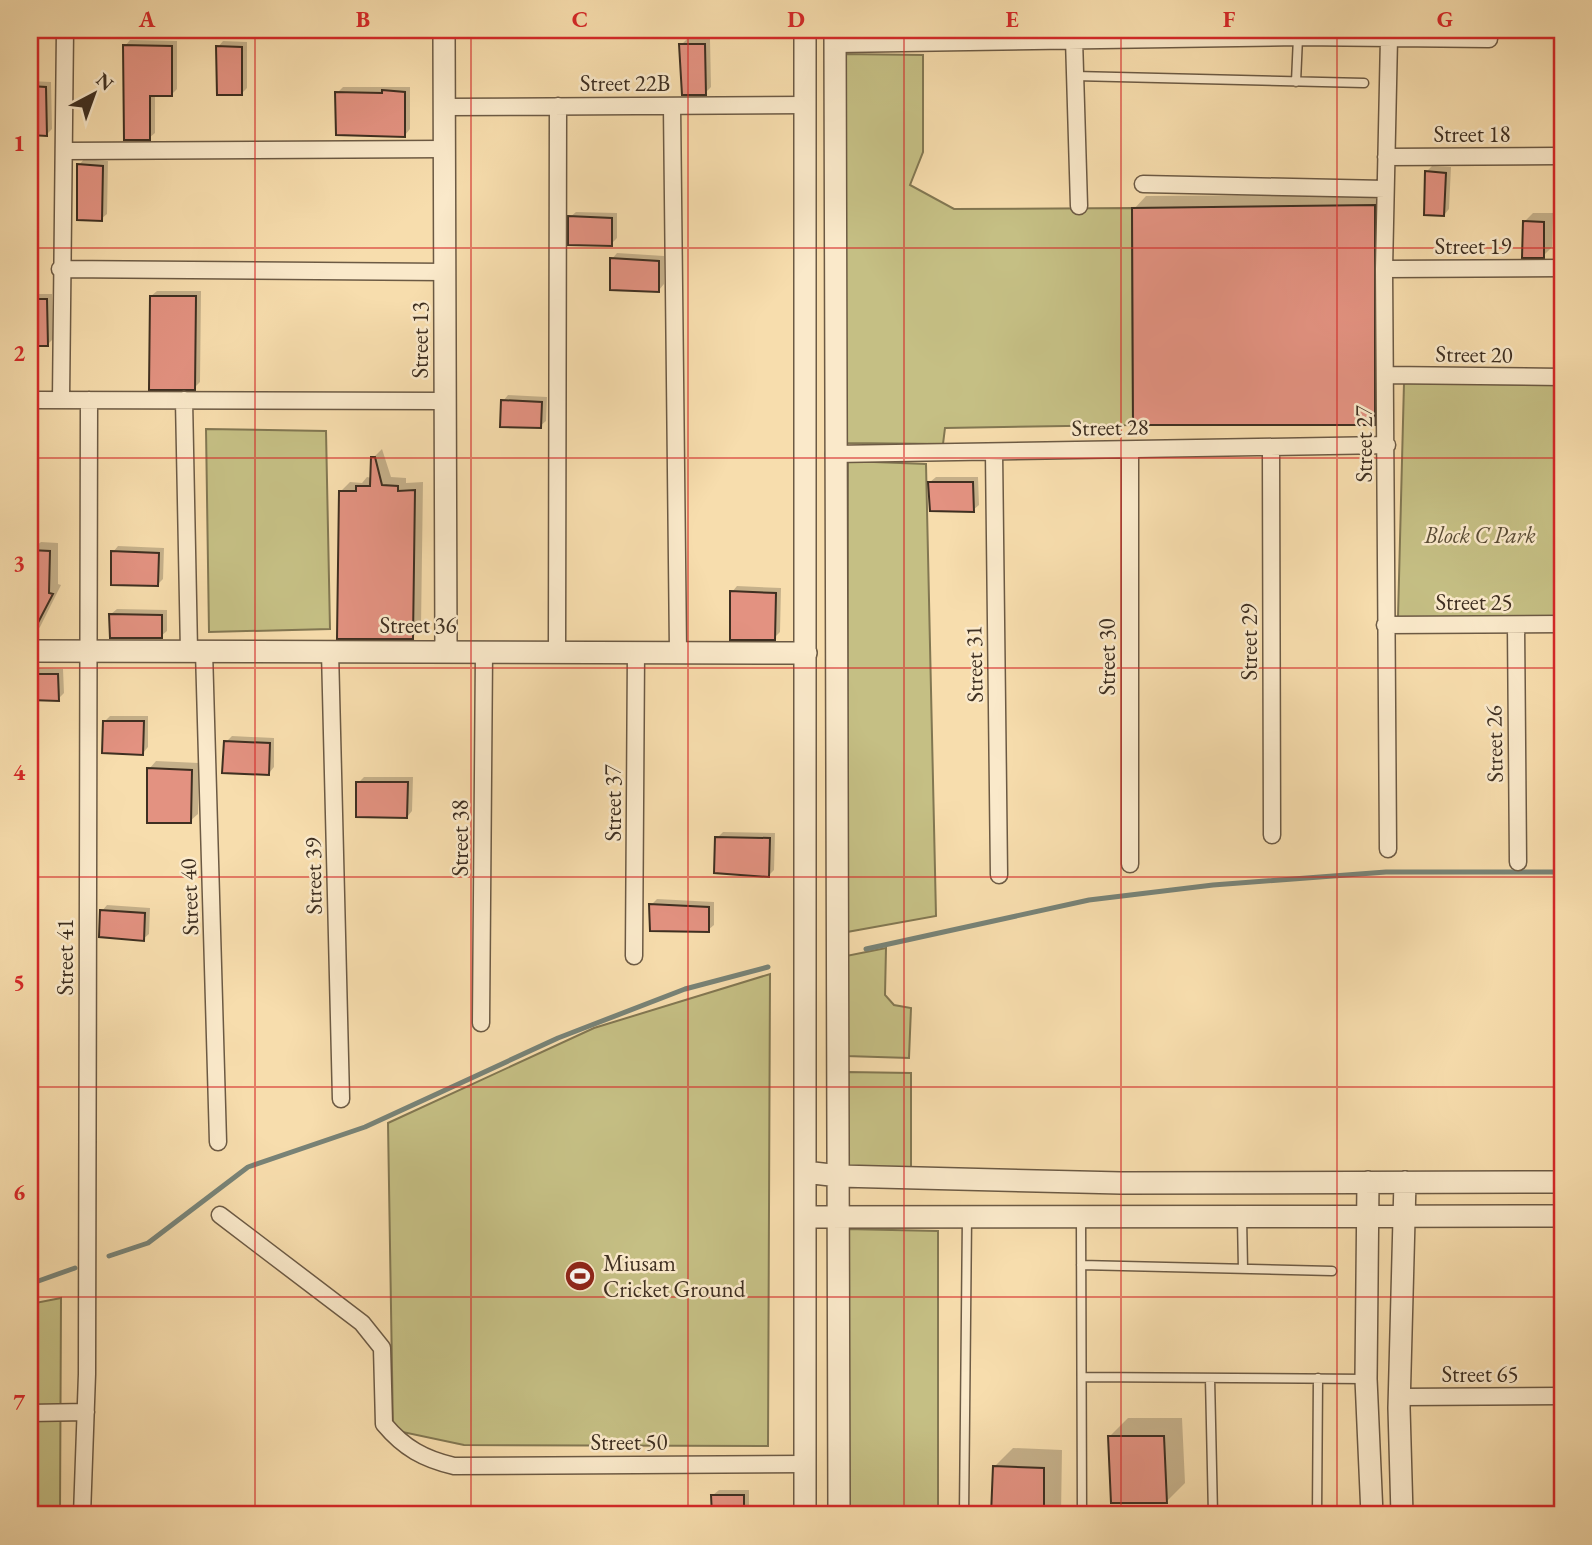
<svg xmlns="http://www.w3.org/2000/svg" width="1592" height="1545" font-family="'EB Garamond',serif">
<rect width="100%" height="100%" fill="#f7ddad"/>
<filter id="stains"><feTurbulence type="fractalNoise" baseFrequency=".00286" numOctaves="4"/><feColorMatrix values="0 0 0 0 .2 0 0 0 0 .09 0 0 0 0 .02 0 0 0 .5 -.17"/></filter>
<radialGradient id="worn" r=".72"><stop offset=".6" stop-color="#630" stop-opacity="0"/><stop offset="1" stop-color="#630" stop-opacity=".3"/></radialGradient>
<path fill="#c5bf84" stroke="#827752" stroke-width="2" d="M844,30h80v4l-80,-2z
M841,54l82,1v97l-13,33 44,24 178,-1 1,217 -188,3 -2,16 -97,-1z
M1404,383l158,2v231l-164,2z
M206,429l120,2 4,198 -121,3z
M848,461l78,3 10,452 -89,16z
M886,948l-1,47 9,10 17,3 -2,50 -63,-2v-100z
M770,974l-2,472 -304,-1 -71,-15 -5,-307 206,-95z
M847,1072l64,1v97l-65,-2z
M846,1229l92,2v284h-91z
M61,1298l-1,217h-30v-211z"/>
<path fill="#0003" d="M687,39h23l1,48 -6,6 -24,-48z
M130,40l47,1v48l-6,6 -16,-1v39l-6,5 -24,-92z
M223,41l24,1v46l-5,5 -24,-46z
M30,81l21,1 1,47 -6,6 -16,-1z
M343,87h67v42l-5,6 -68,-42z
M84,159l24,2 -1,53 -6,5 -22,-54z
M1432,166l19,1 -2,42 -5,6 -18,-43z
M1386,194v217l-12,12 -240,-214 12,-13z
M576,212l41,1v25l-6,6 -41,-27z
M1533,213h20l-1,34 -9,9 -19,-34z
M617,253l47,3v28l-5,6 -47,-31z
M157,291h44l-1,91 -6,6 -43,-92z
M30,294h22l1,45 -6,6h-17z
M508,395l39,2 -1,24 -6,5 -37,-25z
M382,449l9,28 15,1v5l17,-1 -2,146 -9,9 -71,-146 9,-9 12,1 5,-6 5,1 1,-20z
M936,477h42l1,28 -6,5 -43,-28z
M41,542l17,1v41l3,1 -21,42 -9,9 -1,-91 6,1z
M118,546l46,2 -1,31 -5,5 -45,-32z
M737,586l44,2 -1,44 -6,6 -42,-46z
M117,609l50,1v21l-6,5 -50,-22z
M30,668l33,1 1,24 -6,6 -28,-1z
M110,716h38v31l-5,6 -38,-32z
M232,736l42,2v29l-5,6 -43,-31z
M156,761l43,2 -1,51 -8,7 -41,-52z
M364,777h49l-1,34 -5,6 -49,-34z
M723,832l52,1 -1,37 -6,6 -51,-38z
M657,899l57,3v23l-6,5 -57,-25z
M107,905l43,3 -1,26 -6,5 -41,-28z
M1128,1418h54l3,65 -18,18 -58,-64z
M1013,1448l49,2 -1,65h-69l3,-49z
M719,1490h30v25h-36v-20z"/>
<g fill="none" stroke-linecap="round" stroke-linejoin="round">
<path stroke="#788377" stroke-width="5" d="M866,949l223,-49 124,-15 173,-13h176
M109,1256l39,-13 100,-76 117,-40 193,-89 127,-49 83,-22
M30,1284l45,-16"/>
</g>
<path fill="#e39281" stroke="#3e2f21" stroke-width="2" d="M679,44h26l1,51h-24z
M123,45l49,1v50h-22v44h-26z
M216,46l26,1v48h-25z
M30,86l16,1 1,49 -17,-1z
M382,90l23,2v45l-69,-2 -1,-43 47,1z
M77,164l26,2 -1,55 -25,-1z
M1425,171l21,2 -2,43 -20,-1z
M1375,205v220h-242l-1,-217z
M568,216l44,2v28l-44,-1z
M1523,221l21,1v36h-22z
M610,258l49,3v31l-49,-2z
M150,296h46l-1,94h-46z
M30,299h17l1,47h-18z
M501,400l41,2 -1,26 -41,-1z
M371,457h4l7,28 16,1v5l17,-1 -2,149h-76l2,-148h17v-5h14z
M928,482h45l1,30 -44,-1z
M30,550l20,1 -1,42 4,1 -23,44z
M111,551l48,2 -1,33 -47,-1z
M730,591l46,2 -1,47h-45z
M109,614l53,1v23h-52z
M30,674h28l1,27 -29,-1z
M103,721h41l-1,34 -41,-2z
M224,741l46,2 -1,32 -47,-2z
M147,768l45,2 -1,53h-44z
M356,782h52l-1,36 -51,-1z
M715,837l55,1 -1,39 -55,-4z
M649,904l60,3v25l-59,-1z
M100,910l45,3 -1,28 -45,-4z
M1108,1436h56l3,67h-56z
M993,1466l51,2v47h-53z
M711,1495h33v20h-32z"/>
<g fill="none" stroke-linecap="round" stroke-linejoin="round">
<g stroke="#6c5a44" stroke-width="11">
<path id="service" d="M1075,76l289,7
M1296,82l2,-45
M1081,1217l1,298
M1242,1218l1,51
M1081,1265l251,6
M1082,1377l284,2
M1210,1378l3,137
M964,1515l3,-298
M1317,1515l1,-137"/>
</g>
<g stroke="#6c5a44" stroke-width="19">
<path id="minor" d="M1074,39l5,167
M836,44l462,-7 191,2
M672,106l6,545
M444,107l362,-2
M65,151l380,-2
M1386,157l172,-1
M1143,184l242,5
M60,269l385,3
M1384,269l178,-1
M1386,375l176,2
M30,400l416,1
M61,400l4,-370
M184,400l5,251
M1271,448l1,387
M994,452l5,423
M834,454l553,-9
M1385,625l177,-1
M1516,625l2,237
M204,651l14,491
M330,651l11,448
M557,651l1,-545
M1388,849l-4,-580 5,-231
M1130,864v-414
M634,956l2,-305
M481,1023l3,-371
M220,1215l142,108 20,25 2,76c20,24 40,35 70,42l351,-2
M1399,1397l163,-1
M30,1413l56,-1
M82,1515l5,-141 2,-974"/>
</g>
<g stroke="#6c5a44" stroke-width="24">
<path id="tertiary" d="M444,30l2,621
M835,30l4,1485
M30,651l776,2
M805,1172l34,4 282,7 441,-1
M1368,1182l-2,197 6,136
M805,1217l757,-1
M805,1515v-1485
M1402,1515l-3,-107 6,-226"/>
</g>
<use href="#service" stroke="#fae9ca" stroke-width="8"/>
<use href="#minor" stroke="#fae9ca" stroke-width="16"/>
<use href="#tertiary" stroke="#fae9ca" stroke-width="21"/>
</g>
<path fill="none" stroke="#d62828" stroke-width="2" stroke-opacity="0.55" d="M255,30v1485M471,30v1485M688,30v1485M904,30v1485M1121,30v1485M1337,30v1485M30,248h1532M30,458h1532M30,668h1532M30,877h1532M30,1087h1532M30,1297h1532"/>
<defs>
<g id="stadium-disc" transform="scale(1.575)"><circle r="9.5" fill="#8f2418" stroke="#fae9ca"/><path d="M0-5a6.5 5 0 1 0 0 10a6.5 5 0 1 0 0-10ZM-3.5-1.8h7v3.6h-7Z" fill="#fff"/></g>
</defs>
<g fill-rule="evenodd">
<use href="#stadium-disc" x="580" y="1276"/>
</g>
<g text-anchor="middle" stroke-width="5" stroke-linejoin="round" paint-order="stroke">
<g font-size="23" fill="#3e2f21" stroke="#fae9ca">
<text x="625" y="91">Street 22B</text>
<text x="1472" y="142">Street 18</text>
<text x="1473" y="254">Street 19</text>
<text transform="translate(420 340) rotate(-90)" y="8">Street 13</text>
<text transform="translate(1474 354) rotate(1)" y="8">Street 20</text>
<text transform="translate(1110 427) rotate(-1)" y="8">Street 28</text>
<text transform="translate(1364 444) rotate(-90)" y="8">Street 27</text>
<text x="1474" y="610">Street 25</text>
<text x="418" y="633">Street 36</text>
<text transform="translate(1249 642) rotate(-90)" y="8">Street 29</text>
<text transform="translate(1107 657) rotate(-90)" y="8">Street 30</text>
<text transform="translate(974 664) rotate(-91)" y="8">Street 31</text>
<text transform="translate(1494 744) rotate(-91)" y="8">Street 26</text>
<text transform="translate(613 803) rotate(-90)" y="8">Street 37</text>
<text transform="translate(460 838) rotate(-90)" y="8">Street 38</text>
<text transform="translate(313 876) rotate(-91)" y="8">Street 39</text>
<text transform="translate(189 897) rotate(-92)" y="8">Street 40</text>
<text transform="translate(65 957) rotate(-90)" y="8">Street 41</text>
<text x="1480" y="1382">Street 65</text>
<text x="629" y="1450">Street 50</text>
</g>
<g font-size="23" font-style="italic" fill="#594c35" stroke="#fae9ca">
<text x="1480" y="543">Block C Park</text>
</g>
<g font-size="23" fill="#3e2f21" stroke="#fae9ca" text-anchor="start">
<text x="603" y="1271">Miusam<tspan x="603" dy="26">Cricket Ground</tspan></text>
</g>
</g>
<rect width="1592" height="1545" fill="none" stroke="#f7ddad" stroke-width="77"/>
<g transform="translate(94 94) rotate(41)" stroke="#fae9ca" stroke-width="5" paint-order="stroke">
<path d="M0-5L12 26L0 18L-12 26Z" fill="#3e2f21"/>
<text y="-10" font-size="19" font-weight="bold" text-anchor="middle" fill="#3e2f21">N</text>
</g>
<rect x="38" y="38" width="1516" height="1468" fill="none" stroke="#d62828" stroke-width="2.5"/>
<g font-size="23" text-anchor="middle" font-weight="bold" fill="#d62828">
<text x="147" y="27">A</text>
<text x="363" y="27">B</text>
<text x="580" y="27">C</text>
<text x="796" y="27">D</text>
<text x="1012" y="27">E</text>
<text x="1229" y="27">F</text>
<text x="1445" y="27">G</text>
<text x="19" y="151">1</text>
<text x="19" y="361">2</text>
<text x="19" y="571">3</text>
<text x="19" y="780">4</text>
<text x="19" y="990">5</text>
<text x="19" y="1200">6</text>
<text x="19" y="1410">7</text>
</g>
<rect width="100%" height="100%" filter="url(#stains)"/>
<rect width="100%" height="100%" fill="url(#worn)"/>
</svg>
